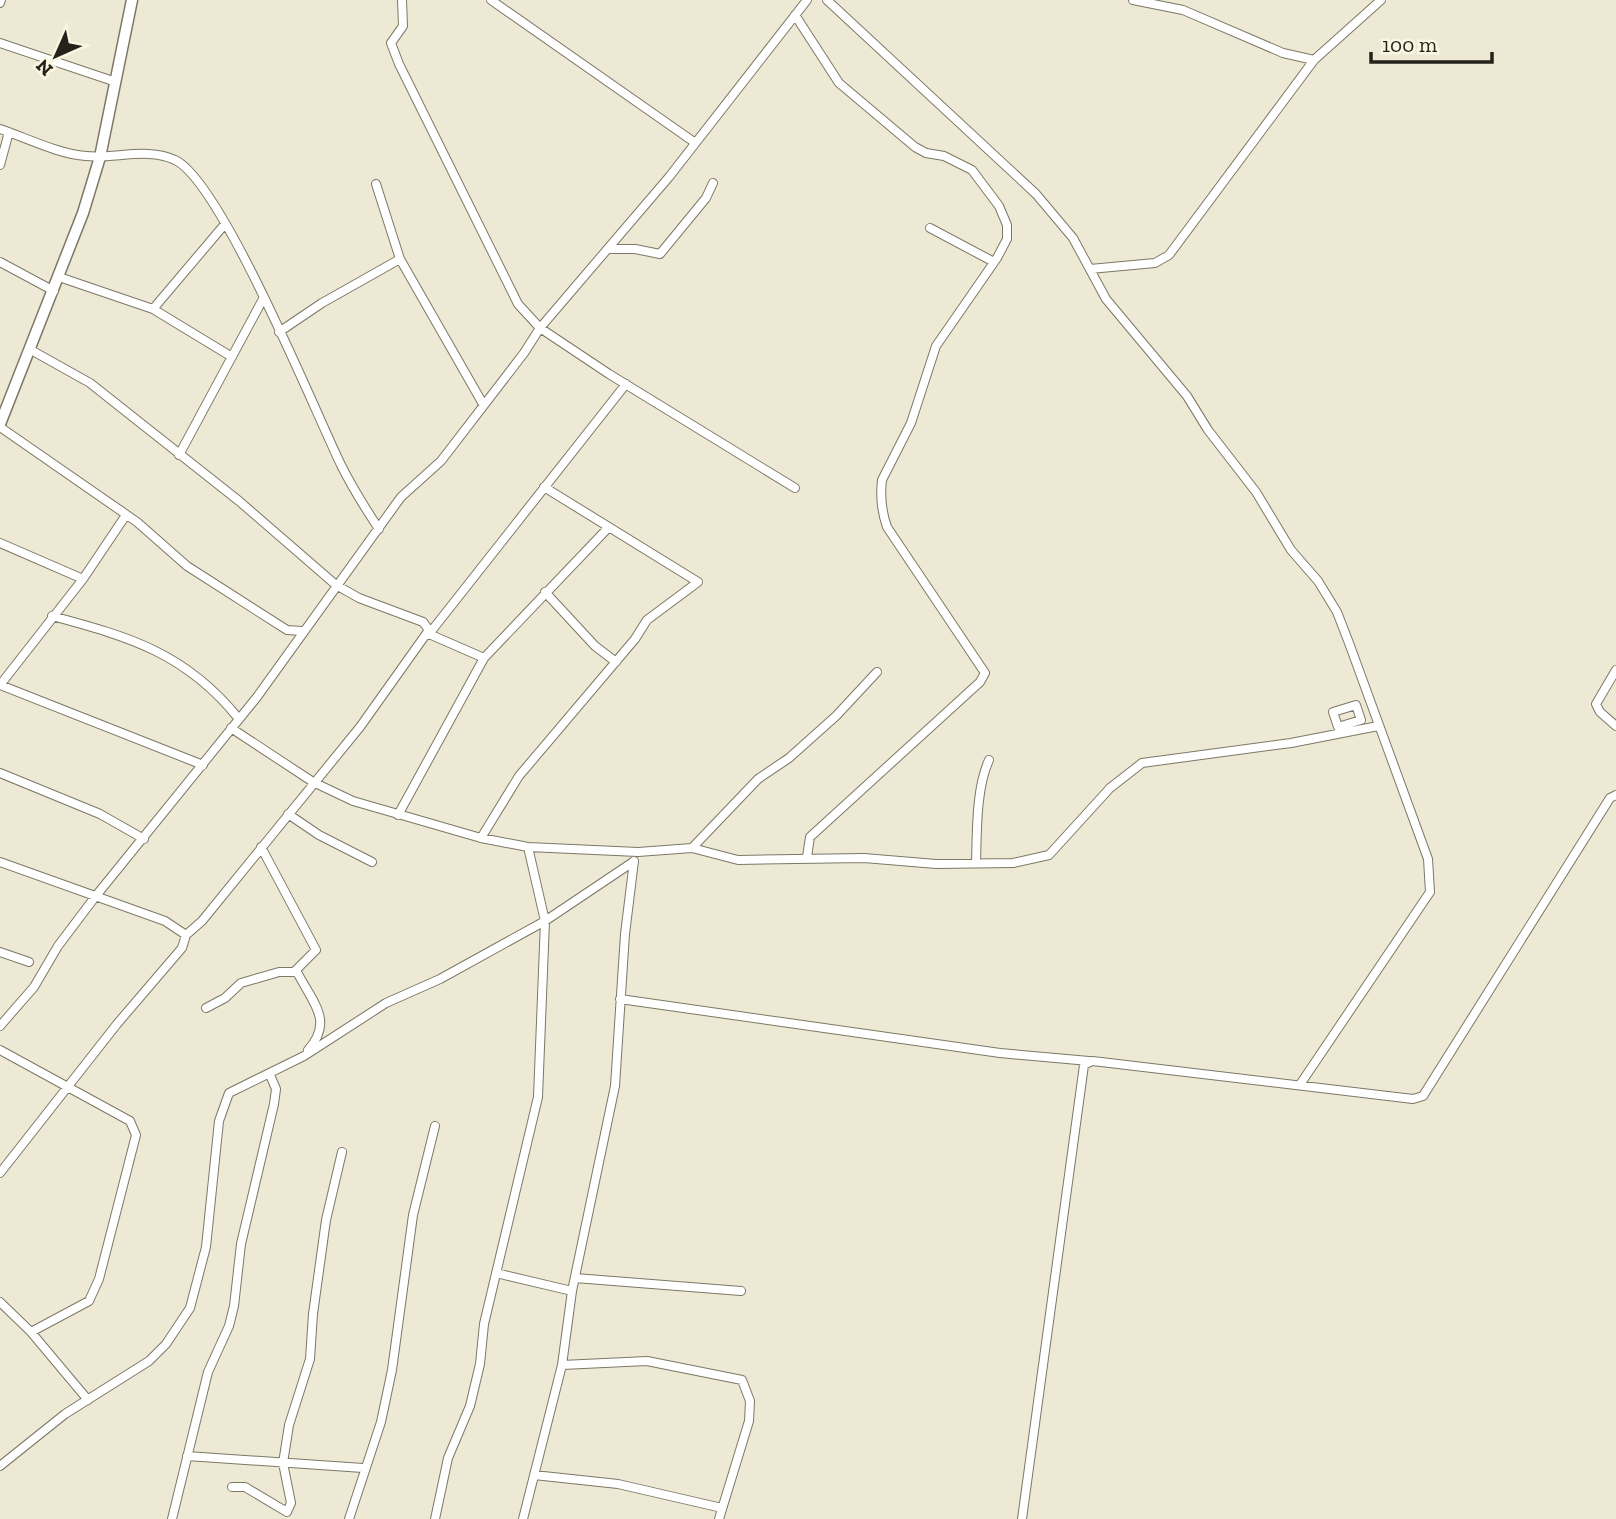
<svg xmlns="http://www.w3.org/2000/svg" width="1616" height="1519" font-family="'Zilla Slab',serif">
<rect width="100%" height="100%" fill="#ede9d5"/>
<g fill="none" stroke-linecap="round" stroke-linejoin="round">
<g stroke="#7c7866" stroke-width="10">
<path id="minor" d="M402,0l1,26 -12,17 8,21 119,240 22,24 69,46 186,114
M491,0l203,142
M827,0l209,194 37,44 33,61 81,97 21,34 48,62 35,58 27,31 19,31 12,31 79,216 2,33 -129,191
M1133,0l50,10 100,43 31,7
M0,3l1,-3
M795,15l44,68 76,64 11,6 18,3 28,14 27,36 8,19v14l-10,19 -61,88 -25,77 -29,57c-2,17 -1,30 5,47l98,146 -5,9 -170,155 -3,20
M0,43l116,39
M0,129c27,9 58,25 86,27 28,3 63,-9 89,4 46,21 139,249 166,305 11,22 24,43 38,64
M0,165l9,-33
M376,184l24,75 83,145
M930,228l64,34
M608,249h27l25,5 46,-56 7,-15
M0,262l54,29
M1090,269l65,-6 14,-8 145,-195 67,-60
M59,277l94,32 79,48
M153,309l72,-85
M279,332l43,-29 78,-44
M0,427l137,95 50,44 100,64 15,1
M179,455l84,-156
M0,543l83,36
M545,592l50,54 21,16
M52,616c78,21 134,37 187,103
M484,658l-55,-24 197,-250
M1616,670l-20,34 4,8 16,14
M0,685l203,80
M0,685l83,-106 43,-64
M1356,705l5,15 -23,7 -5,-15z
M231,728l82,54 40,19 128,37 47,9 110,5 54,-4 46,12 126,-2 72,6 77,-1 36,-8 61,-67 32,-25 149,-20 87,-17
M0,773l100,41 44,25
M288,814l31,21 53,27
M398,815l86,-157 124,-130
M481,838l38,-62 116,-137 12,-19 51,-38 -154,-95
M261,847l55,103 -22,22
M692,848l66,-69 31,-21 47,-42 41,-44
M0,862l165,59 21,14 16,-14 158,-194 69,-97 -6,-8 -64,-24 -23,-13 -97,-84 -149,-118 -59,-33
M976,863c1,-31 0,-75 13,-103
M0,952l29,10
M620,999l380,54 89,8
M206,1008l19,-10 16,-15 38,-11h18c16,31 37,49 11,78
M0,1026l34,-39 24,-41 37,-49 162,-200 144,-200 40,-36 83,-108 16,-25 129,-151 138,-177
M0,1050l130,71 6,14 -37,144 -10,22 -58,31
M0,1173l117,-149 65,-76 4,-13
M496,1273l76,18
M575,1278l166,13
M0,1302l31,30 57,68
M562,1365l85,-4 95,19 8,21 -1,20 -30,98
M187,1456l176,12
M0,1466l65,-52 84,-53 17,-17 24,-36 16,-61 13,-126 10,-28 75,-37 82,-53 54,-24 105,-58 88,-59
M534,1475l84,9 104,24
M232,1487h13l42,25 4,-9 -8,-40 6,-38 21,-66 3,-45 13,-94 16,-68
M172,1519l36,-147 21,-46 5,-20 7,-62 33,-140 2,-15 -6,-14
M349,1519l32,-97 11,-52 21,-155 22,-89
M435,1519l13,-61 22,-52 10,-42 4,-40 54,-227 7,-176 -17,-74
M523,1519l39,-154 10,-74 43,-205 10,-152 9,-73
M1022,1519l62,-454 8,-4 9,1 312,37 10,-3 187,-298 6,-3"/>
</g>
<g stroke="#7c7866" stroke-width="13">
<path id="tertiary" d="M0,424l83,-211 17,-56 32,-157"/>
</g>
<use href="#minor" stroke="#fff" stroke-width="8"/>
<use href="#tertiary" stroke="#fff" stroke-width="10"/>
</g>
<g transform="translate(56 56) rotate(225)" stroke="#faf6e2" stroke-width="5" paint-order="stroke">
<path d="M0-5L12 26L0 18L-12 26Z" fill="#24221b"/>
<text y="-10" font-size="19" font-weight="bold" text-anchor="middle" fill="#24221b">N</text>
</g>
<path d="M1371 52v10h121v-10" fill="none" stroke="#24221b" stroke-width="3.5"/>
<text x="1382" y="52" font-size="21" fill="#24221b" stroke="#faf6e2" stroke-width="5" paint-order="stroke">100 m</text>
</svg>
